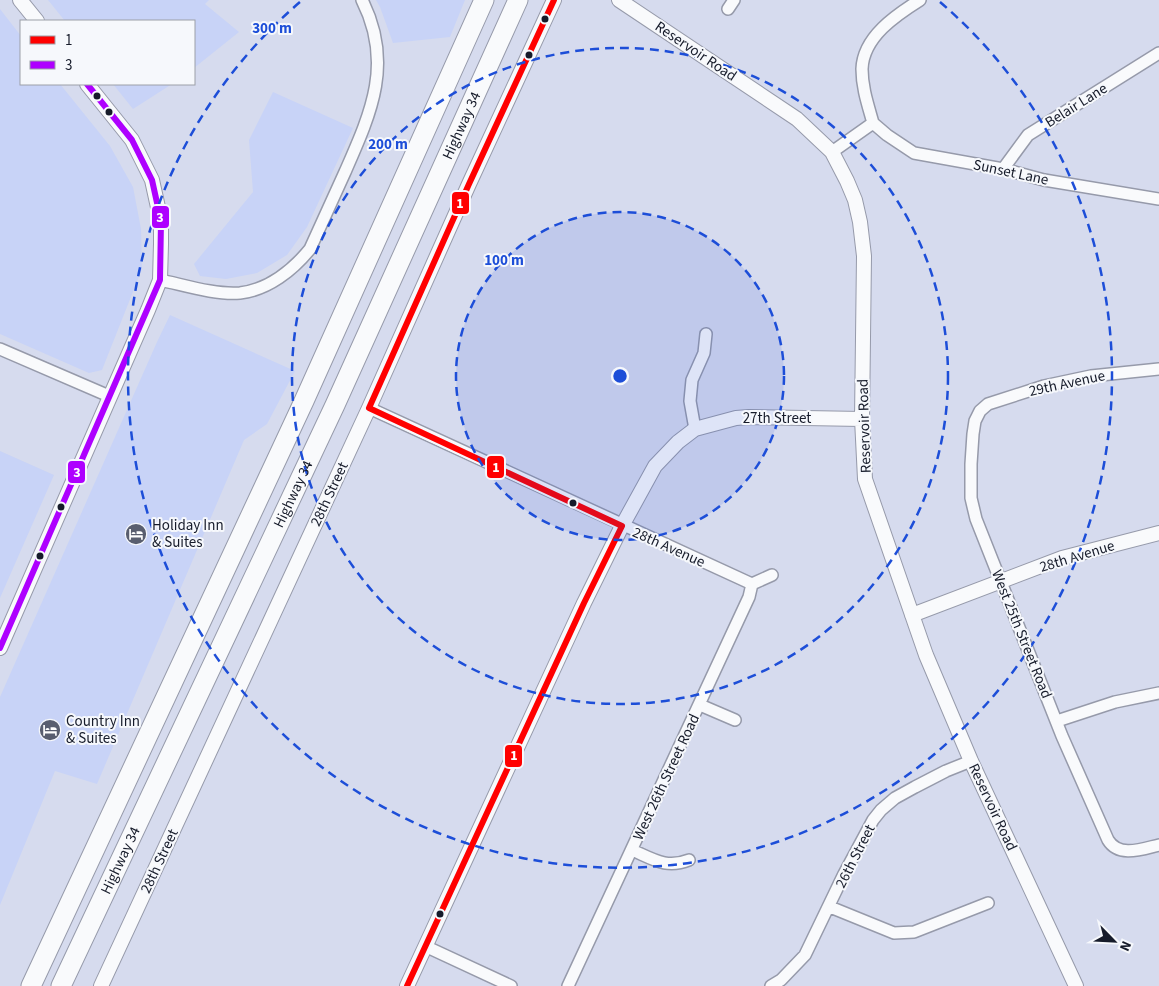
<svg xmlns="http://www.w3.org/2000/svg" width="1159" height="986" font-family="'Source Sans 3',sans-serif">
<rect width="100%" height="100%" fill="#d6dbee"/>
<path fill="#c8d3f7" d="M48,0h161l-4,4 34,28 -45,36v-47h-129z
M376,0h89l-15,37 -57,6 -13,-36z
M0,9l21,27v48h39l50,62 23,41 8,42 1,40 -40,101 -13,3 -89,-39z
M113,84h59l-39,25z
M273,92l80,36 -46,99 -20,28 -30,18 -31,6 -26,-3 -6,-12 59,-72 -4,-52z
M170,315l125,56 -28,53 -23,16 -147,344 -42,-13 -55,134v-208l157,-355z
M0,451l54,24 -54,123z"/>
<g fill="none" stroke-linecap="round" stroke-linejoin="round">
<g stroke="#969aaa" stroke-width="14">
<path id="minor" d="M728,9l6,-9
M873,123l14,12 27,18 89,16 41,11 115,19
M832,152l41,-29c-5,-18 -11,-35 -11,-54 1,-32 34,-54 58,-69
M1003,169l25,-34 131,-82
M160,280c24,5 55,15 80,13 28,-3 53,-23 70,-44 12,-26 23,-51 35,-77 26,-59 49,-109 17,-172
M0,349l109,47
M1159,369l-68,7 -47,10 -56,18 -8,7 -5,10 -2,13 -2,30v34l5,21 86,217 46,104c11,18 34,9 51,5
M369,408l383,176
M695,429l-5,-28 2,-21 12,-27 2,-19
M700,705l35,15
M1057,721l58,-19 44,-9
M632,850c21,9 34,19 57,10
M830,907l64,26 20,-1 74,-29
M427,947l84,39
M568,986l181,-389 3,-13 20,-9
M771,986l10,-6 24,-25 39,-81 29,-54 8,-10 14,-12 20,-11 31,-16 25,-10"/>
</g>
<g stroke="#969aaa" stroke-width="16">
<path id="tertiary" d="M20,0l17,21
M619,0l178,119 35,33 15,29 8,19 5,22 4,34 -2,163 3,60 61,176 45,106 105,225
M912,615l150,-57 97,-25
M0,648l148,-338 12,-30 1,-36v-23l-9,-41 -20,-40 -45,-56
M101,986l268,-578 100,-224 85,-184
M407,986l177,-383 38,-77 33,-60 23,-24 17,-13 41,-11 13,-1 113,2"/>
</g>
<g stroke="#969aaa" stroke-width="21">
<g id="trunk">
<path d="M31,986l273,-585 180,-401"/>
<path id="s1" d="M61,986l274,-581 183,-405"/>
</g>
</g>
<use href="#minor" stroke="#f9fafc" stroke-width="11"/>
<use href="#tertiary" stroke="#f9fafc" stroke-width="14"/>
<use href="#trunk" stroke="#f9fafc" stroke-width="19"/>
<g stroke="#f6f8fc" stroke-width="10">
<path id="bus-1" d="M369,408l100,-224 85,-184
M369,408l253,118
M407,986l177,-383 38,-77"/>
</g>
<g stroke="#f6f8fc" stroke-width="10">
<path id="bus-2" d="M0,648l160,-368 1,-59 -9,-41 -20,-40 -45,-56"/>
</g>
<use href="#bus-1" stroke="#f00" stroke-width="6"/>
<use href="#bus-2" stroke="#ae00ff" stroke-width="6"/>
</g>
<circle cx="620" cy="376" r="164" fill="#1d4ed8" fill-opacity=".12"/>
<g fill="none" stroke="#1d4ed8" stroke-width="2.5" stroke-dasharray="9 6">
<circle cx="620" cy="376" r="164"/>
<circle cx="620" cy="376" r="328"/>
<path d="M940 2A492 492 0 1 1 300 2"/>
</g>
<defs>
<g id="hotel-disc" transform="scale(1.125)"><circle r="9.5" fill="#595e6f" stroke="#f6f8fc"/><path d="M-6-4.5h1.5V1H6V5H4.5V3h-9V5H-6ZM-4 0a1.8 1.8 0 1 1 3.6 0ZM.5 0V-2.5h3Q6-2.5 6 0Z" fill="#fff"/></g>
</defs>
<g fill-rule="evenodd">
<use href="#hotel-disc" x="136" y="534"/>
<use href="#hotel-disc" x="50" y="730"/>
</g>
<g fill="#161b2a" stroke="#f6f8fc" stroke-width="2">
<circle cx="545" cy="19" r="4.5"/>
<circle cx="529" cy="55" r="4.5"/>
<circle cx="97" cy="96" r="4.5"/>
<circle cx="109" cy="112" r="4.5"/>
<circle cx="573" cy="503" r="4.5"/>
<circle cx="61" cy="507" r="4.5"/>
<circle cx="40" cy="556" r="4.5"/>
<circle cx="440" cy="914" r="4.5"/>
</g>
<g text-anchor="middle" stroke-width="4" stroke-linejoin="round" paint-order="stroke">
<g font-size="15" fill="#161b2a" stroke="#f6f8fc">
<text transform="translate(696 51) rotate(34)" y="5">Reservoir Road</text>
<text transform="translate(1076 105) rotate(-32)" y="5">Belair Lane</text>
<text dy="5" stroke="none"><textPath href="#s1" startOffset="949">Highway 34</textPath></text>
<text transform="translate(1011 172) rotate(12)" y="5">Sunset Lane</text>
<text transform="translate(1067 383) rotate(-12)" y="5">29th Avenue</text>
<text x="777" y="423">27th Street</text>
<text transform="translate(864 426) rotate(-92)" y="5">Reservoir Road</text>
<text dy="5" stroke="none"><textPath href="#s1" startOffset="544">Highway 34</textPath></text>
<text transform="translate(329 494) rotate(-65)" y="5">28th Street</text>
<text transform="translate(669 547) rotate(24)" y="5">28th Avenue</text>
<text transform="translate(1077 556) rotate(-17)" y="5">28th Avenue</text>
<text transform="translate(1022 634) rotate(68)" y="5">West 25th Street Road</text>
<text transform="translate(666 777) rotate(-65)" y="5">West 26th Street Road</text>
<text transform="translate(993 807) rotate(65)" y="5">Reservoir Road</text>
<text transform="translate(855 856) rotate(-63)" y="5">26th Street</text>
<text dy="5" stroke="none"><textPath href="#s1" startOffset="139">Highway 34</textPath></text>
<text transform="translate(159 861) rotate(-65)" y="5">28th Street</text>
</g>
<g font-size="15" fill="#161b2a" stroke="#f6f8fc" text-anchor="start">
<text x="152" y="530">Holiday Inn<tspan x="152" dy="17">&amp; Suites</tspan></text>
<text x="66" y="726">Country Inn<tspan x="66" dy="17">&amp; Suites</tspan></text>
</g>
</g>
<circle cx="620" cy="376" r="8" fill="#1d4ed8" stroke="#f6f8fc" stroke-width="2.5"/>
<g font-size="15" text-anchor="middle" font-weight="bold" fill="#1d4ed8" stroke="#f6f8fc" stroke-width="4" stroke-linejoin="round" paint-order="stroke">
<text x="272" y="33">300 m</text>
<text x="388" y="149">200 m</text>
<text x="504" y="265">100 m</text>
</g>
<g stroke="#f6f8fc" stroke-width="2">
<rect x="451" y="191" width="19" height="24" rx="5" fill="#f00"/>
<rect x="151" y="205" width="19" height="24" rx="5" fill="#ae00ff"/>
<rect x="486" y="455" width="19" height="24" rx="5" fill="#f00"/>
<rect x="67" y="460" width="19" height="24" rx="5" fill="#ae00ff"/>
<rect x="504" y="744" width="19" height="24" rx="5" fill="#f00"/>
</g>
<g font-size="14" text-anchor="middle" font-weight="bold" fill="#fff">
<text x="460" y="208">1</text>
<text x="160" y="222">3</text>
<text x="496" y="472">1</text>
<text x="77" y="477">3</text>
<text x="514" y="760">1</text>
</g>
<rect x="20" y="20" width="175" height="65" fill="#f6f8fc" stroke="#9ca0a8"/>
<rect x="30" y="36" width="25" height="8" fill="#ff0000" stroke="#9ca0a8"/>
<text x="65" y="45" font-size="15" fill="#161b2a">1</text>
<rect x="30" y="61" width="25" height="8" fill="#ae00ff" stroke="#9ca0a8"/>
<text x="65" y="70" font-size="15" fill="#161b2a">3</text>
<g transform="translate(1114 941) rotate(114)" stroke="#f6f8fc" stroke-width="4" paint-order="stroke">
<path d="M0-4L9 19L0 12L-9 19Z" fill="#161b2a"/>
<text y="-8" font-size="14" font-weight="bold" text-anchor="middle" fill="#161b2a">N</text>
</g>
</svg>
